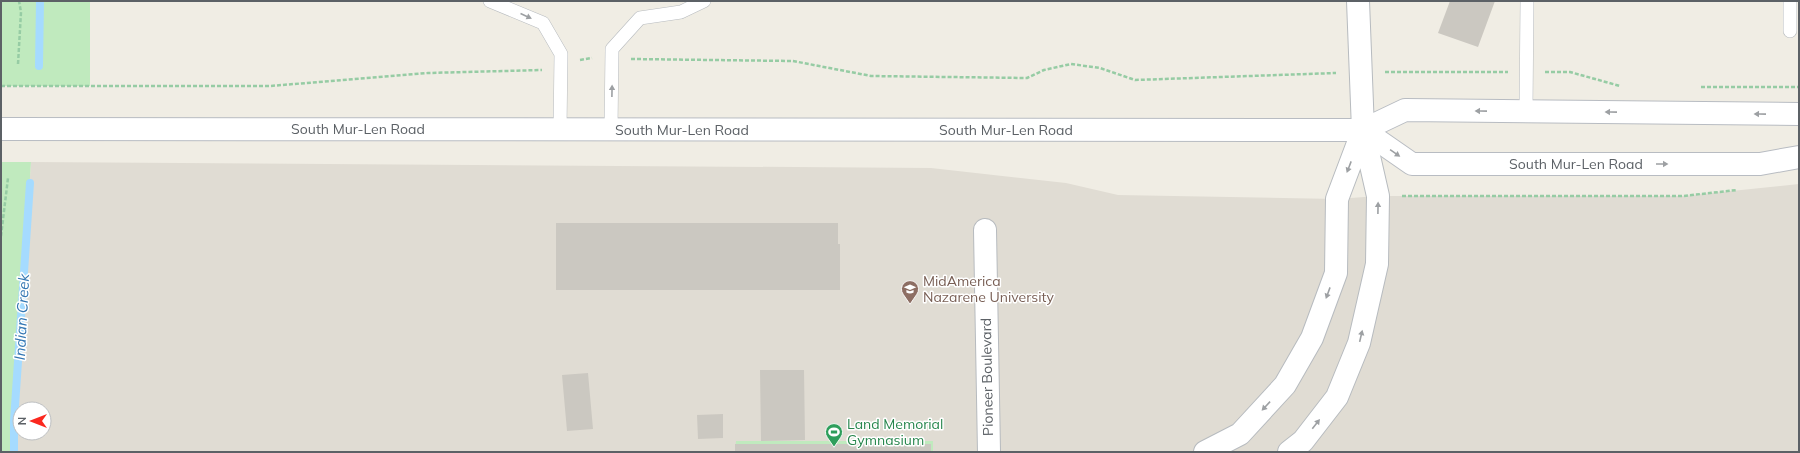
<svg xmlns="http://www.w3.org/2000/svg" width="1800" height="453" font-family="Mulish,sans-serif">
<rect width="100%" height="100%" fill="#f0ede4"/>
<path fill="#e0dcd3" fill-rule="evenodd" d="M31,162l900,6 135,15 52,12 219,4 41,-3h305l116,-12v268h-1785v-31zM20,409h24v24h-24z"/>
<path fill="#c0eabe" d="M1,1h89v85h-89z
M1,162h30l-17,259v31h-13z
M736,441h197v11h-198z"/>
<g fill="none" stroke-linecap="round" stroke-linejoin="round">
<path stroke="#a5dbff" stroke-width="8" d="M39,66l1,-65
M14,452v-31l16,-238"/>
</g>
<path fill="#cbc8c1" d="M1450,1h45l-17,46 -40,-14z
M556,223h282v21h2v46h-284z
M760,370h44l1,70 -44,1z
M588,373l5,56 -26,2 -5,-56z
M723,414v24l-25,1 -1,-24z
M735,444h196v8h-196z"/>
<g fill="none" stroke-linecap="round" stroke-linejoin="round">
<g stroke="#b7bbbf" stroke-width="14">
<path id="service" d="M490,1l53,22 18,31 -1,76
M1790,1v30
M1526,111l1,-110
M611,130l1,-81 28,-31 41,-6 23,-11"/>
</g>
<g stroke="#b7bbbf" stroke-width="24">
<path id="minor" d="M985,230l4,222
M1205,452l35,-18 45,-49 27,-47 24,-65 1,-74 26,-69
M1289,452l14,-11 34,-44 22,-54 18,-79 1,-68 -15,-66"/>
</g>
<g stroke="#b7bbbf" stroke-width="24">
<path id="tertiary" d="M1358,1l5,129"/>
</g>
<g stroke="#b8bcc2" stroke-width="24">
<path id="secondary" d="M1,129l1362,1 42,-20 394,4
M1363,130l49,34h348l39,-7"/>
</g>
<path stroke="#96cca4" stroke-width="2.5" stroke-dasharray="4 2" stroke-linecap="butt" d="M631,59l162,2 78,15 156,2 17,-8 27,-6 29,4 35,12 201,-7
M580,60l12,-2
M18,64l3,-52 -2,-11
M1385,72h123
M1545,72h25l50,14
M1,86h269l158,-13 114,-3
M1701,87h98
M1402,196h281l54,-6
M1,236l7,-58"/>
<use href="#service" stroke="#fff" stroke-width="13"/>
<use href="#minor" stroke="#fff" stroke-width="22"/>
<use href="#tertiary" stroke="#fff" stroke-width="22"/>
<use href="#secondary" stroke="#fff" stroke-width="22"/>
</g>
<defs><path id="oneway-solid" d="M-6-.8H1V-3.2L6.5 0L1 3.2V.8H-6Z"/></defs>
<g fill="#9da0a3">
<use href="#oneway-solid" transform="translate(526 16) rotate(24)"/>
<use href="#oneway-solid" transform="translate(612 91) rotate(-89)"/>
<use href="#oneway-solid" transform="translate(1481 111) rotate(-179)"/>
<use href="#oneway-solid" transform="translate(1611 112) rotate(-179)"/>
<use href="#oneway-solid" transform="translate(1760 114) rotate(-179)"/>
<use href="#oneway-solid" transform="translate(1395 153) rotate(35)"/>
<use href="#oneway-solid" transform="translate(1662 164)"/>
<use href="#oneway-solid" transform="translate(1349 167) rotate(111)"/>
<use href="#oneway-solid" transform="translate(1378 208) rotate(-89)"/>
<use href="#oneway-solid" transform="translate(1328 293) rotate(110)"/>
<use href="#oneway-solid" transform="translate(1361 336) rotate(-77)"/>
<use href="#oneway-solid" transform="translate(1266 406) rotate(133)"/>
<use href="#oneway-solid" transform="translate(1316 424) rotate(-52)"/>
</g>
<defs>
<g id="university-pin" transform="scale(0.9)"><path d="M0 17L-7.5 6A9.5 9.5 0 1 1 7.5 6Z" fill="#8d6e63" stroke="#fff"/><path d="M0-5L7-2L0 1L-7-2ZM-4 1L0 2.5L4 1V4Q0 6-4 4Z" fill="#fff"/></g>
<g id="stadium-pin" transform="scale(0.9)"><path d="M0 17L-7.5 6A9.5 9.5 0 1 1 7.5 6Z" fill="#2e9e5b" stroke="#fff"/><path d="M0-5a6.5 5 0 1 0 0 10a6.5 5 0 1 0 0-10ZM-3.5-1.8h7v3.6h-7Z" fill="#fff"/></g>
</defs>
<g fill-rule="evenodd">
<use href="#university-pin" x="910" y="289"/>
<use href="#stadium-pin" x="834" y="432"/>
</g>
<g text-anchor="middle" stroke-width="3" stroke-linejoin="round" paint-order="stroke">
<g font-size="14" fill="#5c6166" stroke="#fff">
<text x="358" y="134">South Mur-Len Road</text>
<text x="682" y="135">South Mur-Len Road</text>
<text x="1006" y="135">South Mur-Len Road</text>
<text x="1576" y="169">South Mur-Len Road</text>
<text transform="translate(987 377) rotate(-91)" y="5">Pioneer Boulevard</text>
</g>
<g font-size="14" fill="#785e54" stroke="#fff" text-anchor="start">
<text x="923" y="286">MidAmerica<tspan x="923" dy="16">Nazarene University</tspan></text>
</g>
<g font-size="14" fill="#27864d" stroke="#fff" text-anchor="start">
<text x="847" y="429">Land Memorial<tspan x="847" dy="16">Gymnasium</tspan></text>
</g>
<g font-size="15" font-style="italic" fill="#3477b3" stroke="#fff">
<text transform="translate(22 317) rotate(-87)" y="5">Indian Creek</text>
</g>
</g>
<rect width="1800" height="453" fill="none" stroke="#5c6166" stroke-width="4"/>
<g transform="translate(32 421) rotate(270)"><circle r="19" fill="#ffffff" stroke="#bec0c2"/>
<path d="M0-3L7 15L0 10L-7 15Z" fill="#fb281f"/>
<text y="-6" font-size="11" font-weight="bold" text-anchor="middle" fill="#5c6166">N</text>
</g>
</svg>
